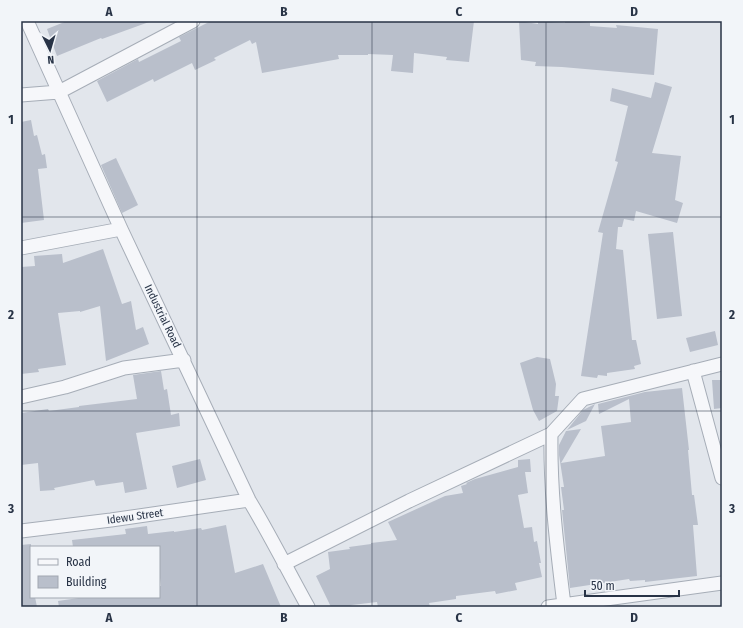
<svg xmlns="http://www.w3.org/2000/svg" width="743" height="628" font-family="'Fira Sans Condensed',sans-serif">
<rect width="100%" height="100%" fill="#e2e6ec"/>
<path fill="#b9bfcb" d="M67,21h82v1l-47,17 -1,-1 -44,18 -10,-27z
M211,21h263l-5,41 -23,-2 1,-3 -33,-4 -1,20 -22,-2 2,-16 -25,-1v1h-30l1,4 -77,14 -6,-31 -4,2 -2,-4 -36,18 2,2 -21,10 -3,-7 -38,19 -1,-3 -46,23 -10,-21 41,-22 1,3 42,-21 -2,-4z
M519,21l19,3v-3l27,2v-2h4l21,2v3l27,2 -1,-3 42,4 -4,46 -92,-8 -27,-1 1,-4 -15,-2z
M655,82l17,5 -20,66 29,3 -6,44 8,3 -6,20 -41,-12 -2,10 -10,-2 -2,8h-4l-2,22 7,1 9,90h4l5,24 -7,2 1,3 -28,4v3l-9,-1 -1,3 -16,-2 22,-143 -5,-1 20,-70 -3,-1 13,-55 -18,-5 2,-13 39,10z
M31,120l3,16 3,-1 5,20 3,-1 2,14 -9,1 6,51 -23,3v-101z
M116,158l22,47 -16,8 -21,-48z
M673,232l9,84 -25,3 -9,-85z
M103,249l19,55 9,-3 5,29 7,-3 6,17 -43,17 -6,-55 -20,6v-1l-22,2 8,52 -28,4 1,3 -18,2v-107l14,-1 -1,-10 28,-2 1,9z
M715,331l3,14 -28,7 -4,-14z
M537,357l13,2 6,25 -1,12h4l-2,15 -18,10 -6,-11 -13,-47z
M161,371l3,19 3,-1 4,26 8,-2 1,13 -44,7 11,56 -22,4 -2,-11 -27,4 -2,-6 -40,8 1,2 -15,1 -2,-28 -17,2v-52l27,-4 1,2 30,-4v-1l58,-7 -4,-24z
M712,380h10v28l-8,1z
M682,388l7,62h-1l4,45h2l4,30h-5l4,51 -52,6v-2l-15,1 -1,-2 -59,9 -8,-78h2l-3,-23h3l-5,-32v-10l7,-14 15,-2 -20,34 44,-7 -4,-30 30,-4 -2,-23 -30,15 -1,-10 47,-12z
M595,404l-9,17 -19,9 16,-20z
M200,459l6,21 -29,8 -5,-22z
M530,459l1,13h-6l3,21 -10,2 6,33 8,-1 2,15 3,-1 4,22h-2l3,14 -27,6 2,7 -21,4 -1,-3 -39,5v3l-27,4 1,4h-52l-1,-5 -25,3 -4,2h-17l-15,-31 14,-7 -2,-17 22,-3 -1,-2 22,-3v-1l26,-3 -9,-18 57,-26 18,-3 -2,-7 6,-2 -1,-1 9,-4 43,-12v-7z
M226,525l9,48 28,-9 18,43h-222l-1,-6 27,-4h74v-11h2l-2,-16v-23h-86l-1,-7 54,-6 -1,-5 22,-3 1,8 26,-3v1l27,-4 1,2z
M31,544v53h4l2,10h-16v-62z"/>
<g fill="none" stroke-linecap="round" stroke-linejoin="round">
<g stroke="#a6adb7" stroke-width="15">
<path id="minor" d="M27,21l94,208 128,271c21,35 39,71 59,107
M21,95l38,-3 134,-71
M21,248l100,-19
M693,371l29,107
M21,397l44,-10 59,-19 60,-8
M21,531l90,-11 138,-20
M284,564l125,-63 142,-67
M564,605c-7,-57 -14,-114 -13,-171l32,-35 139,-35
M548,607l174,-24"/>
</g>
<use href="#minor" stroke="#f6f7fa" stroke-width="13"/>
</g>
<path fill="none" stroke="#283346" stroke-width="1" stroke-opacity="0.55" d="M197,21v586M372,21v586M546,21v586M21,217h701M21,411h701"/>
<g text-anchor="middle" stroke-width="3" stroke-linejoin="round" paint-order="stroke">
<g font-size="11" fill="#283346" stroke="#f2f5f9">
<text transform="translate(163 316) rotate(64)" y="4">Industrial Road</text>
<text transform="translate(135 516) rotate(-8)" y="4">Idewu Street</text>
</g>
</g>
<rect width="743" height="628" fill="none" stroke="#f2f5f9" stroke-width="44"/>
<rect x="30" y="546" width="130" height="52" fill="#f2f5f9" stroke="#a1a7b1"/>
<rect x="38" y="559" width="20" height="6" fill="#f6f7fa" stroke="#a1a7b1"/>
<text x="66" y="566" font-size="12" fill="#283346">Road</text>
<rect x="38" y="576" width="20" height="12" fill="#b9bfcb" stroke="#a1a7b1"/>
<text x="66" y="586" font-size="12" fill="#283346">Building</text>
<g transform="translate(50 50) rotate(175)" stroke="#f2f5f9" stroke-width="3" paint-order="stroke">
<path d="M0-3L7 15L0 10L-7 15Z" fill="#283346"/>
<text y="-6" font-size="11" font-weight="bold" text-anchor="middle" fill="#283346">N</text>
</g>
<path d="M585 590v6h94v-6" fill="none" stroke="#283346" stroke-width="2"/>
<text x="591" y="590" font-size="12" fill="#283346" stroke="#f2f5f9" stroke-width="3" paint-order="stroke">50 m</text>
<rect x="22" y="22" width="699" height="584" fill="none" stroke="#283346" stroke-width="1.5"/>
<g font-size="13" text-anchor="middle" font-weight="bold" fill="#283346">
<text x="109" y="16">A</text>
<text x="284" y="16">B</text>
<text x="459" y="16">C</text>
<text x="634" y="16">D</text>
<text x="11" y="124">1</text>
<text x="732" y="124">1</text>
<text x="11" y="319">2</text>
<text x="732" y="319">2</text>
<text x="11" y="513">3</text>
<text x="732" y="513">3</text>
<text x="109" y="622">A</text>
<text x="284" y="622">B</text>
<text x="459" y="622">C</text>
<text x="634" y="622">D</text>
</g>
</svg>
